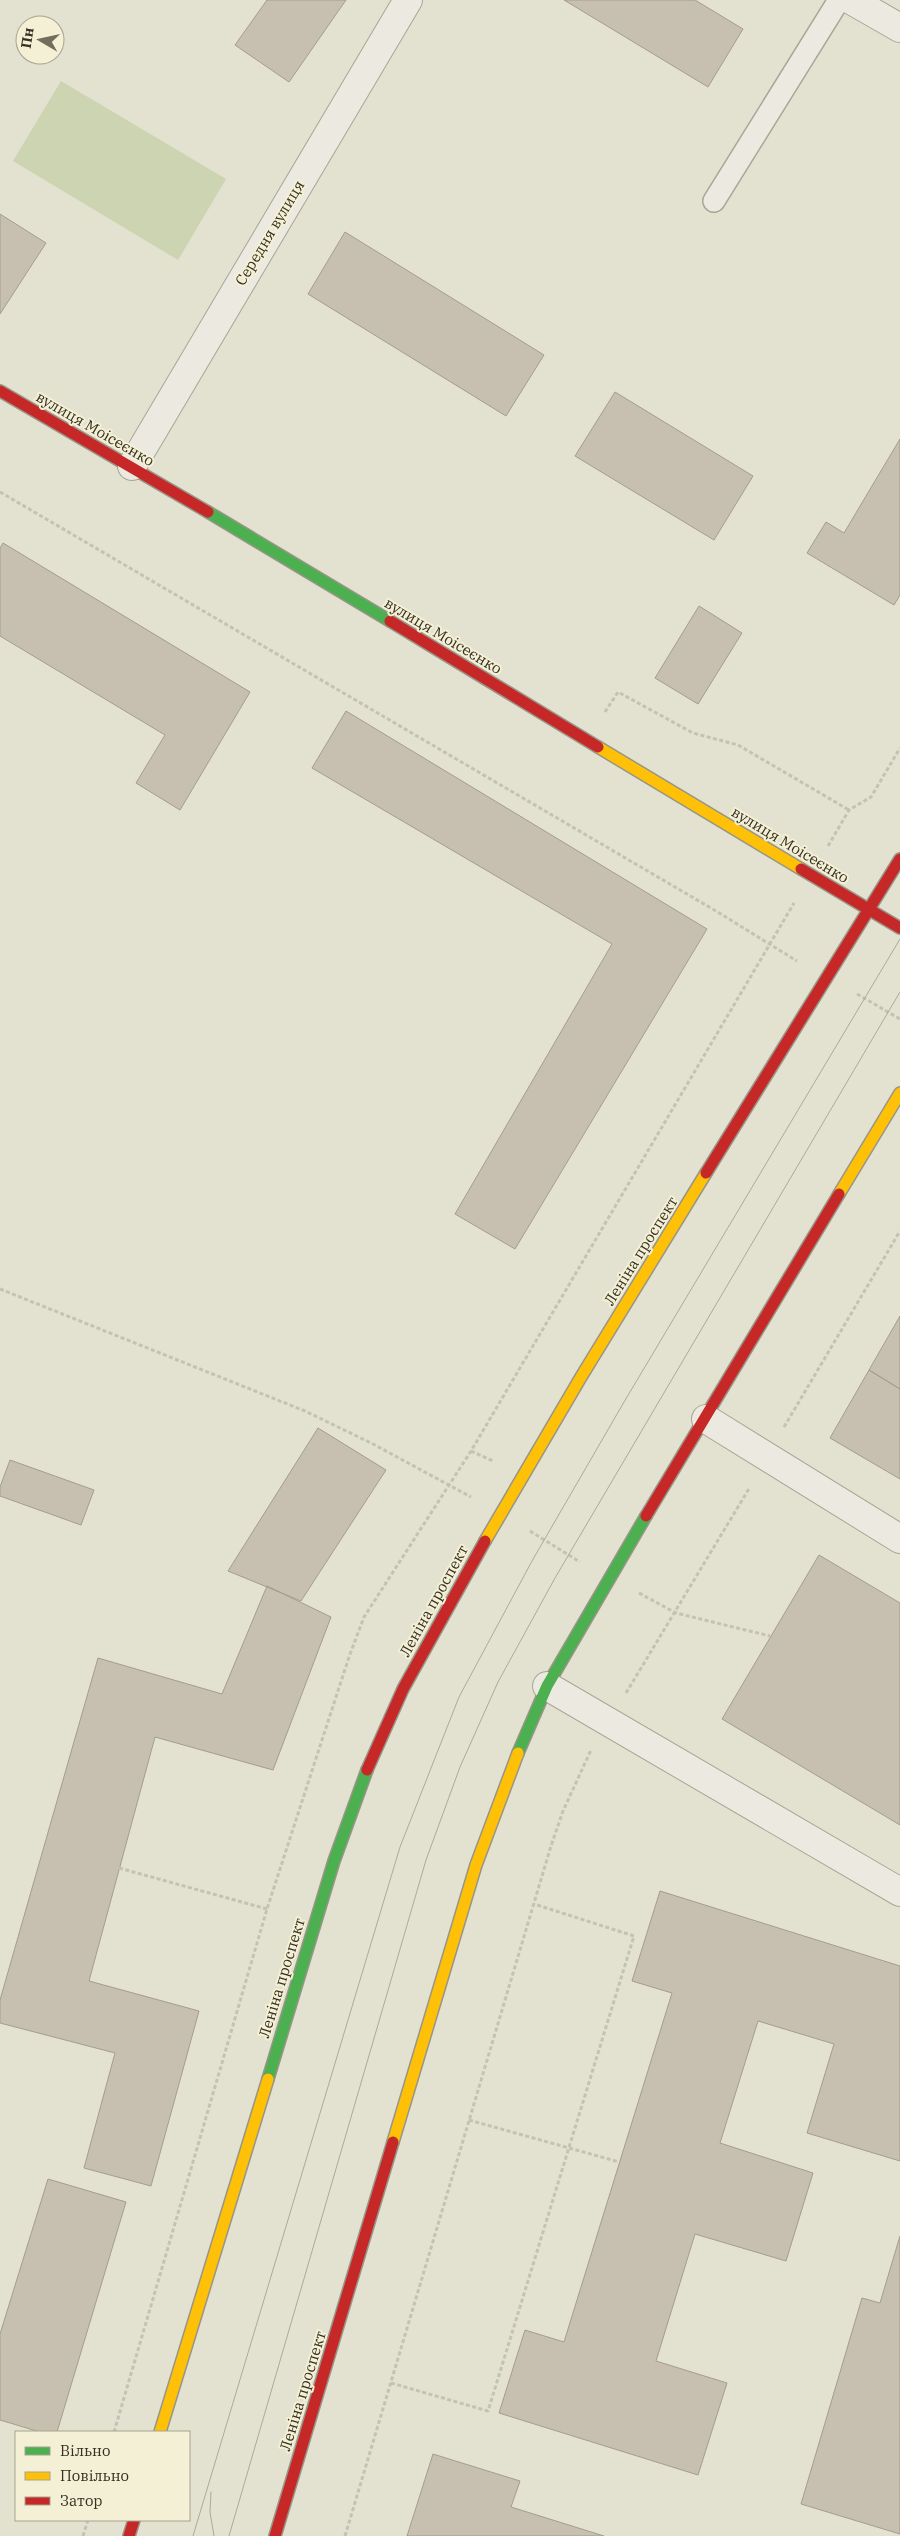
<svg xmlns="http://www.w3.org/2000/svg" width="900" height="2536" font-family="'IBM Plex Serif',serif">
<rect width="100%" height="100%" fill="#e3e1cf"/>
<path fill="#cdd4b2" d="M61,81l165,98 -48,81 -165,-99z"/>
<path fill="#c7c0b0" stroke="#a39d8e" d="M267,0h79l-57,82 -54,-37z
M564,0h131l48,29 -35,58z
M0,214l46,29 -46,71z
M345,232l199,123 -38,61 -198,-122z
M615,392l138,84 -39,64 -139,-84z
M900,439v156l-6,10 -87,-52 19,-31 18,11z
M3,543l247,149 -70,118 -44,-27 29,-48 -165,-99v-88z
M699,606l43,27 -44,71 -43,-26z
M346,711l361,218 -192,320 -60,-35 157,-270 -300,-176z
M900,1316v73l-31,-19z
M869,1370l31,19v90l-70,-41z
M318,1428l68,42 -85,131 -73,-30z
M10,1460l84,30 -13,35 -81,-29v-9z
M819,1555l81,48v222l-178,-106z
M267,1586l64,31 -58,153 -118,-33 -66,244 110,30 -48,175 -67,-18 31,-115 -115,-30v-23l98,-342 124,36z
M660,1891l240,75v195l-93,-28 27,-89 -76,-23 -38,122 93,30 -27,88 -91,-27 -39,127 71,22 -29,92 -199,-62 26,-83 39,12 108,-349 -40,-12z
M48,2179l78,23 -69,230h-17l-40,-12v-86z
M900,2236v298l-99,-30 61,-206 18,5z
M433,2454l87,27 -9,26 93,29h-197z"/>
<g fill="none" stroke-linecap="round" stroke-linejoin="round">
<g stroke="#a9a597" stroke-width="24">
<path id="lane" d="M714,201l125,-201"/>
</g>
<g stroke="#a9a597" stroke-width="30">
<path id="street" d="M851,0l49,28
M132,466l276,-466
M706,1419l194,120
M547,1686l353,206"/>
</g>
<g stroke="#989588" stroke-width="14">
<path id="fast" d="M208,512l182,109
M518,1753l29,-67 99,-170
M268,2079l66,-218 33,-91"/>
</g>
<g stroke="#989588" stroke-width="14">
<path id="slow" d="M598,747l203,122
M839,1194l61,-101
M485,1541l96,-164 125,-204
M393,2142l83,-277 42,-112
M160,2432l108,-353"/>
</g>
<g stroke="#989588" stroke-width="14">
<path id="jam" d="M0,391l208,121
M390,621l208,126
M801,869l99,59
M706,1173l194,-314
M646,1516l193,-322
M367,1770l36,-81 82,-148
M129,2536l5,-16
M275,2536l118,-394"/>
</g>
<path stroke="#c4c2b6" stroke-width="3" stroke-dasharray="4 2.5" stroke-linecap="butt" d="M0,492l716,419 81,50
M605,712l13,-20 75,41 45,12 111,65
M828,846l21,-36 22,-13 29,-49
M857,994l43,25
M0,1289l305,122 68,33 98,53
M784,1427l116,-196
M471,1451l22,10
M530,1531l50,31
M639,1593l37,20 94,23
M626,1693l124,-206
M119,1868l148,41
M469,2120l150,42
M391,2383l97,28 146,-475 -100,-32
M114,2432l153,-523 82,-252 15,-40 107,-166 323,-548
M83,2536l5,-16
M345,2536l206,-690 12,-35 28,-61"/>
<use href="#lane" stroke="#eceae0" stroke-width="21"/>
<use href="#street" stroke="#eceae0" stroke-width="28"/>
<use href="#fast" stroke="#4caf50" stroke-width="11"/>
<use href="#slow" stroke="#ffc107" stroke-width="11"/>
<use href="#jam" stroke="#c62828" stroke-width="11"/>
<path stroke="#aba9a0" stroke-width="1" d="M211,2492l-1,20 4,24
M193,2536l207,-689 59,-150 73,-136 92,-159 276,-463
M229,2536l197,-676 34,-93 38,-85 57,-104 345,-586"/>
</g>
<g text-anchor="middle" stroke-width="4" stroke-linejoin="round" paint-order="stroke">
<g font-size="15" fill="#372f20" stroke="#f3f0d6">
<text transform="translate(270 233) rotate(-59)" y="5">Середня вулиця</text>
<text transform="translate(95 429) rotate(30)" y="5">вулиця Моісеєнко</text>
<text transform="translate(443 636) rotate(31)" y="5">вулиця Моісеєнко</text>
<text transform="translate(790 845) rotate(31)" y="5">вулиця Моісеєнко</text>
<text transform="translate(641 1251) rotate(-58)" y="5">Леніна проспект</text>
<text transform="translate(434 1601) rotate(-61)" y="5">Леніна проспект</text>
<text transform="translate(282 1978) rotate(-73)" y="5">Леніна проспект</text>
<text transform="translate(303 2391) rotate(-73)" y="5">Леніна проспект</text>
</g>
</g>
<rect x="15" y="2431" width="175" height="90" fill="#f3f0d6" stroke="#a8a38d"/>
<rect x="25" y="2447" width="25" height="8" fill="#4caf50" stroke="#a8a38d"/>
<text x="60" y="2456" font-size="15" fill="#372f20">Вільно</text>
<rect x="25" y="2472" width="25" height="8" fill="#ffc107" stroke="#a8a38d"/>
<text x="60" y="2481" font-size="15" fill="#372f20">Повільно</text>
<rect x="25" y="2497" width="25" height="8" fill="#c62828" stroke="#a8a38d"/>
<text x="60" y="2506" font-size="15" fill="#372f20">Затор</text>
<g transform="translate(40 40) rotate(279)"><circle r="24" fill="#f3f0d6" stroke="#a8a38d"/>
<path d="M0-4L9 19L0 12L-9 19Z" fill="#736d5d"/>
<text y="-8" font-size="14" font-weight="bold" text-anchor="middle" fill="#372f20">Пн</text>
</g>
</svg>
